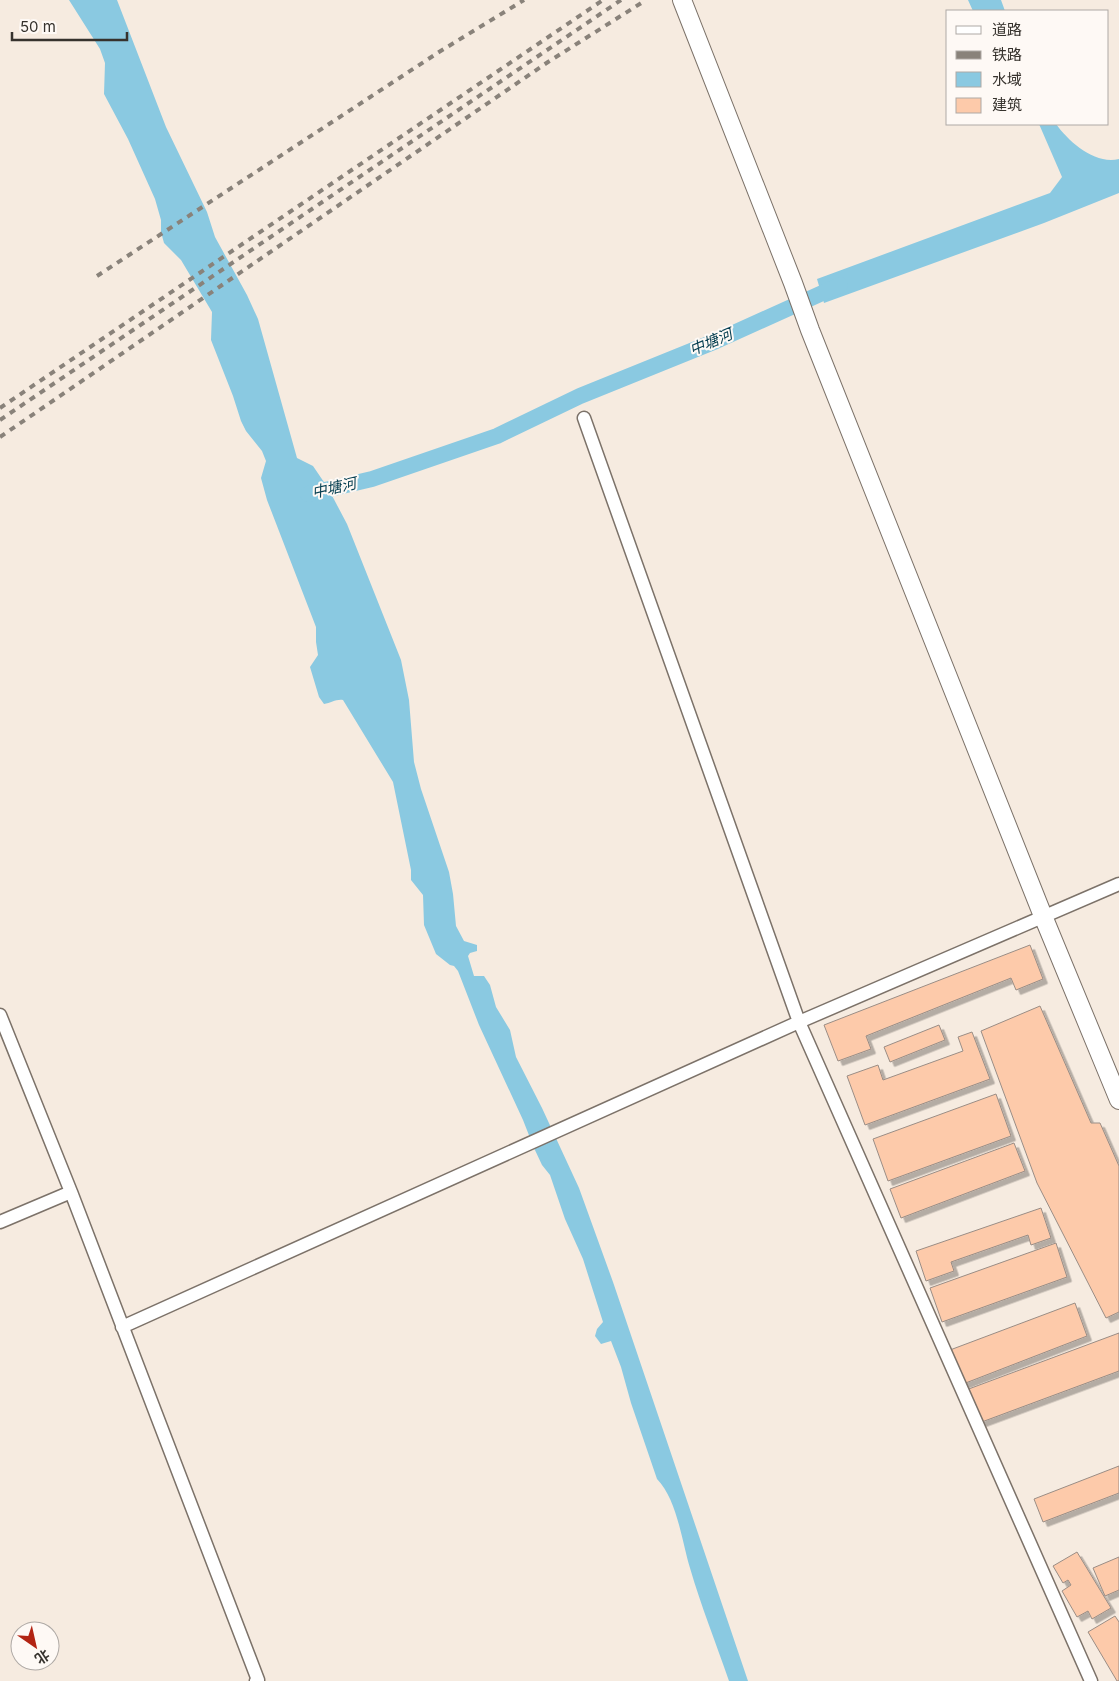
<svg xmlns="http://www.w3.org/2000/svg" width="1119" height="1681" font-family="Inter,'Noto Sans SC',sans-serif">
<defs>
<filter id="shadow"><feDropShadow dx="4.5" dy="4.5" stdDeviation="0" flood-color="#0004"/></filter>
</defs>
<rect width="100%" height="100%" fill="#f6ebe0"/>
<path fill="#8ac9e1" d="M69,0h48l49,127 41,85 8,25 32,58 11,24 39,139 16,8 15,22 19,36 54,136 8,40 5,62 7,27 28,83 4,22 3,32 8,15 13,4v6l-7,2 -2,3 6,20h10l6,9 6,22 14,23 6,27 26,51 37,80 34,94 135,399h-19c-13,-38 -28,-75 -39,-113 -8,-26 -13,-69 -33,-89l-26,-76 -10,-36 -10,-26 -10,3 -6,-8 2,-7 6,-7 -20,-63 -18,-40 -15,-44 -8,-10 -8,-17 -11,-28 -44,-95 -21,-54 -4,-5 -4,-1 -14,-11 -12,-29 -1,-30 -12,-15v-10l-18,-88 -50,-82c-7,-1 -12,3 -19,4l-5,-7 -9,-30 8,-12 -2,-13v-15l-49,-127 -6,-22 5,-17 -4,-10 -16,-20 -5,-10 -8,-25 -22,-56 1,-28 -31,-52 -17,-17 -3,-11v-12l-6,-21 -27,-60 -24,-45 1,-31 -5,-14z
M968,0h33l4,11h-32z
M1039,124h17c13,18 39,41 63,35v34l-75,30 -220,80 -7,-24 233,-86 12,-16z"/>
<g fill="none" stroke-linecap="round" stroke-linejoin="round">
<path stroke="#8ac9e1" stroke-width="16" d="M308,494l64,-15 125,-43 83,-40 136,-55 124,-56"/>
</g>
<path fill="#fdcaaa" stroke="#9a8d85" filter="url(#shadow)" d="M1030,945l13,34 -27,11 -5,-12 -145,58 5,13 -33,12 -14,-36z
M1040,1006l51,117h9l19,43v146l-13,6 -69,-135 -56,-152z
M939,1025l6,15 -55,22 -6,-15z
M972,1032l18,47 -125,46 -18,-49 31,-11 5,15 80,-29 -5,-14z
M996,1094l15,42 -123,45 -15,-42z
M1014,1143l11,28 -124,47 -11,-29z
M1041,1208l10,30 -20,7 -3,-10 -77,27 3,9 -28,10 -10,-30z
M1056,1243l11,34 -125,45 -12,-34z
M1075,1303l12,33 -124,48 -13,-34z
M1119,1333v38l-140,52 -13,-33z
M1119,1466v27l-76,29 -9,-23z
M1077,1552l34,56 -19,11 -4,-8 -11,6 -15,-26 9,-6 -3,-5 -5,3 -10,-17z
M1119,1557v33l-14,6 -12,-28z
M1115,1616l4,6v59h-2l-29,-49z"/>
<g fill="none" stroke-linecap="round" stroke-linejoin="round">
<g stroke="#7c7269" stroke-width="15">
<path id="street" d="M584,418l215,604 292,659
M0,1015l71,177
M0,1222l71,-30 187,488 -2,1
M122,1327l677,-305 320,-138"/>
</g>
<g stroke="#7c7269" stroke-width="20">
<path id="secondary" d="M682,0l111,283 17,47 233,586 76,184"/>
</g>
<use href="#street" stroke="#fff" stroke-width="12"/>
<use href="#secondary" stroke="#fff" stroke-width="18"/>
<path stroke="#89827a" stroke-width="4" stroke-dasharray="6 6" stroke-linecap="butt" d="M97,276l342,-224 85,-52
M0,408l603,-408
M0,420l621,-420
M0,437l548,-375 98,-62"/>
</g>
<g text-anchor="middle" stroke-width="4" stroke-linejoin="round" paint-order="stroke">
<g font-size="15" font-style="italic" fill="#084052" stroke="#fef9f5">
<text transform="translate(711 342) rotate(-23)" y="5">中塘河</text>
<text transform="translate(334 488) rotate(-13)" y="5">中塘河</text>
</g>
</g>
<rect x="946" y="10" width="162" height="115" fill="#fef9f5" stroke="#aea9a5"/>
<rect x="956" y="26" width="25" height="8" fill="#ffffff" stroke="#aea9a5"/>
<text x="992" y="35" font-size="15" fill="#36322d">道路</text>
<rect x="956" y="51" width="25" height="8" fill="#89827a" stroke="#aea9a5"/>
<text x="992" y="60" font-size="15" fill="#36322d">铁路</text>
<rect x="956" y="72" width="25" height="15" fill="#8ac9e1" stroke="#aea9a5"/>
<text x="992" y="85" font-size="15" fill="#36322d">水域</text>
<rect x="956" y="98" width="25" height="15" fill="#fdcaaa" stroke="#aea9a5"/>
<text x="992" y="110" font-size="15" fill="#36322d">建筑</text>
<g transform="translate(35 1646) rotate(146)"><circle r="24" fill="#fef9f5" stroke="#aea9a5"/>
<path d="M0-4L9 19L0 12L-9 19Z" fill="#b22413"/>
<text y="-8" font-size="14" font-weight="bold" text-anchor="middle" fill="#36322d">北</text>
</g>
<path d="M12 32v8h115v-8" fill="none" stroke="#36322d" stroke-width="2.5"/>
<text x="20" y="32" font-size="15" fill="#36322d" stroke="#fef9f5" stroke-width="4" paint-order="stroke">50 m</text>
</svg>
